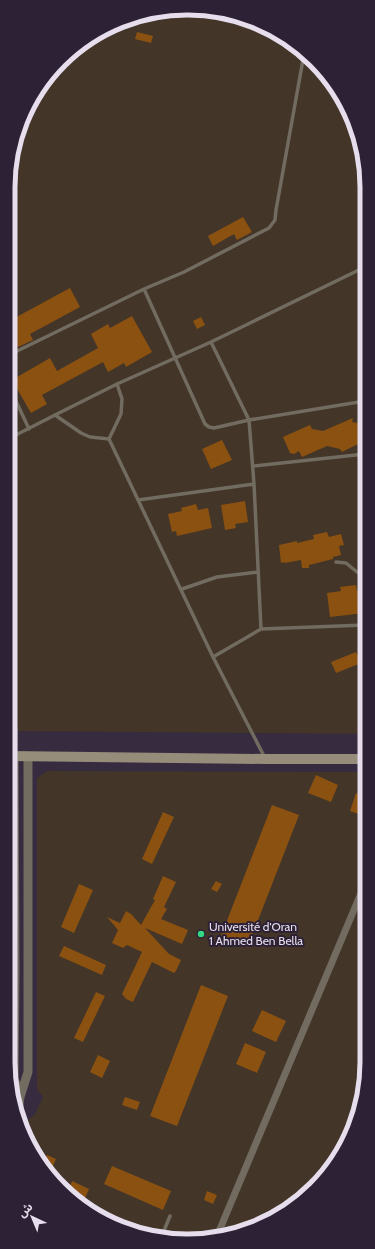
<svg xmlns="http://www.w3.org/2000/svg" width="375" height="1249" font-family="Cabin,'Noto Sans Arabic',sans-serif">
<rect width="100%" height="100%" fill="#372b40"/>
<path fill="#433528" d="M153,11h70l54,21 45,37 31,50 12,45 -1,570 -355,-3 2,-579 27,-64 50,-50z
M47,771l317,1v325l-27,64 -40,43 -63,31 -70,4 -56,-17 -55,-42 -30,-48 3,-10 9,-8 8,-17 -6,-8v-311z"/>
<path fill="#8b5111" d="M137,32l16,4 -2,7 -16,-4z
M243,217l9,15 -15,8 -3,-6 -21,12 -5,-10z
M70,288l10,19 -50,27 3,6 -15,7 -7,-15v-12z
M132,316l20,36 -26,15 -2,-4 -16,9 -5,-10 -61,33 5,9 -16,9 -19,-33 38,-22 7,13 41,-23 -7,-14 17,-10 2,4z
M201,317l4,8 -8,4 -4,-8z
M353,418l-1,4 11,2 1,5 -2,13 -20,10 -2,-3 -13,-3 -25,11 -3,-6 -5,3 -4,-1 -7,-16 27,-12 2,4 11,2z
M222,440l10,20 -21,9 -9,-20z
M245,501l3,21 -13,2 1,4 -11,2 -4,-25z
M196,504l2,6 10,-2 4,20 -35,8 -1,-5 -4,1 -4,-18 14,-3 -1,-3z
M327,532l2,5 12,-3 3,11 -5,1 2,9 -8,2v2l-24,6v3h-7l-1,-8 -16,3v-1l-4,1 -2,-18 18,-4v2l17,-4 -1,-4z
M356,585l1,6 8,-1v23l-35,4 -3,-24 14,-2 -1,-4z
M356,652l5,11 -25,10 -5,-11z
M316,775l22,10 -7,17 -23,-9z
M356,793l8,3v20l-14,-5z
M272,805l27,10 -51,131 -27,-10z
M163,812l11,5 -22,47 -10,-5z
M163,876l13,6 -12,25 3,2 -6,10 27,11 -6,14 -37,-16 24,26 12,6 -5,11 -2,2 -22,-11 -19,40 -7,-3 -4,-5 20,-42 -15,-7 -4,3 -11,-5 6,-13 -11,-13 13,6 6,-12 5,3 10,11 14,-25 -2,-1z
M216,881l6,3 -5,8 -6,-3z
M79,884l14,6 -19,43 -13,-6z
M64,946l42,19 -4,10 -43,-19z
M201,985l27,11 -51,130 -27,-10z
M96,992l9,4 -22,46 -9,-4z
M262,1010l24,11 -10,21 -24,-11z
M245,1043l21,9 -9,21 -21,-9z
M98,1055l12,6 -8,17 -12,-6z
M125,1097l15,5 -3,8 -15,-5z
M47,1155l9,4 -7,15 -6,-10z
M112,1166l59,25 -8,19 -59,-26z
M72,1181l17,8 -6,14 -15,-11z
M207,1191l10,4 -4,9 -9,-4z"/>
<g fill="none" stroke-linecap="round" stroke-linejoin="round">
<path stroke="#716b60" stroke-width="3.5" d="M144,289l61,135 4,3 5,1 35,-8 5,64 7,145
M211,342l38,78 116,-19
M11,354l133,-65 40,-17 85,-44 6,-8 1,-10 28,-156
M11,395h1l3,4 14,30
M10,438l45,-23
M109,439l12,-25 1,-15 -5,-15
M253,466l112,-12
M138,500l116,-16
M336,562l10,1 11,9h8
M182,589l35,-12 41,-5
M213,657l48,-28 104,-4
M265,758l-52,-101 -104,-218 -19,-2 -9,-4 -26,-18 62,-31 94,-42 154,-75
M161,1238l9,-22"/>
<path stroke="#716b60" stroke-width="7" d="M9,722l4,3 1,4v27
M217,1236l147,-350"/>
<path stroke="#716b60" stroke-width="9" d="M14,756l1,216 -1,106 6,19
M18,1112l2,-15 8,-25v-315"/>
<path stroke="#958c7a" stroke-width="10" d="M9,756l256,3h99"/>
</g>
<circle fill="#33d882" stroke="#2d2136" stroke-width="1.5" cx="201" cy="934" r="4"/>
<g text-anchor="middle" stroke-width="4" stroke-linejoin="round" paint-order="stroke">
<g font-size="12" fill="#e6deec" stroke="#2d2136" text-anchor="start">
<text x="209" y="931">Université d'Oran<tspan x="209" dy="14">1 Ahmed Ben Bella</tspan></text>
</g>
</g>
<path d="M0 0H375V1249H0ZM187 15H188A172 172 0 0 1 360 187V1062A172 172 0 0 1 188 1234H187A172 172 0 0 1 15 1062V187A172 172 0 0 1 187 15Z" fill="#2d2136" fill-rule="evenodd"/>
<path fill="none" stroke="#e6deec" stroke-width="5" d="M187 15H188A172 172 0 0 1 360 187V1062A172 172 0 0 1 188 1234H187A172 172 0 0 1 15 1062V187A172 172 0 0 1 187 15Z"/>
<g transform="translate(32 1217) rotate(316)" stroke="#2d2136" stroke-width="3" paint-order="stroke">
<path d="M0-3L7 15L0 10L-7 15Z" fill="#e6deec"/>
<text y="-6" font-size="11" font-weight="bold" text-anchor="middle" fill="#e6deec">ش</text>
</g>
</svg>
